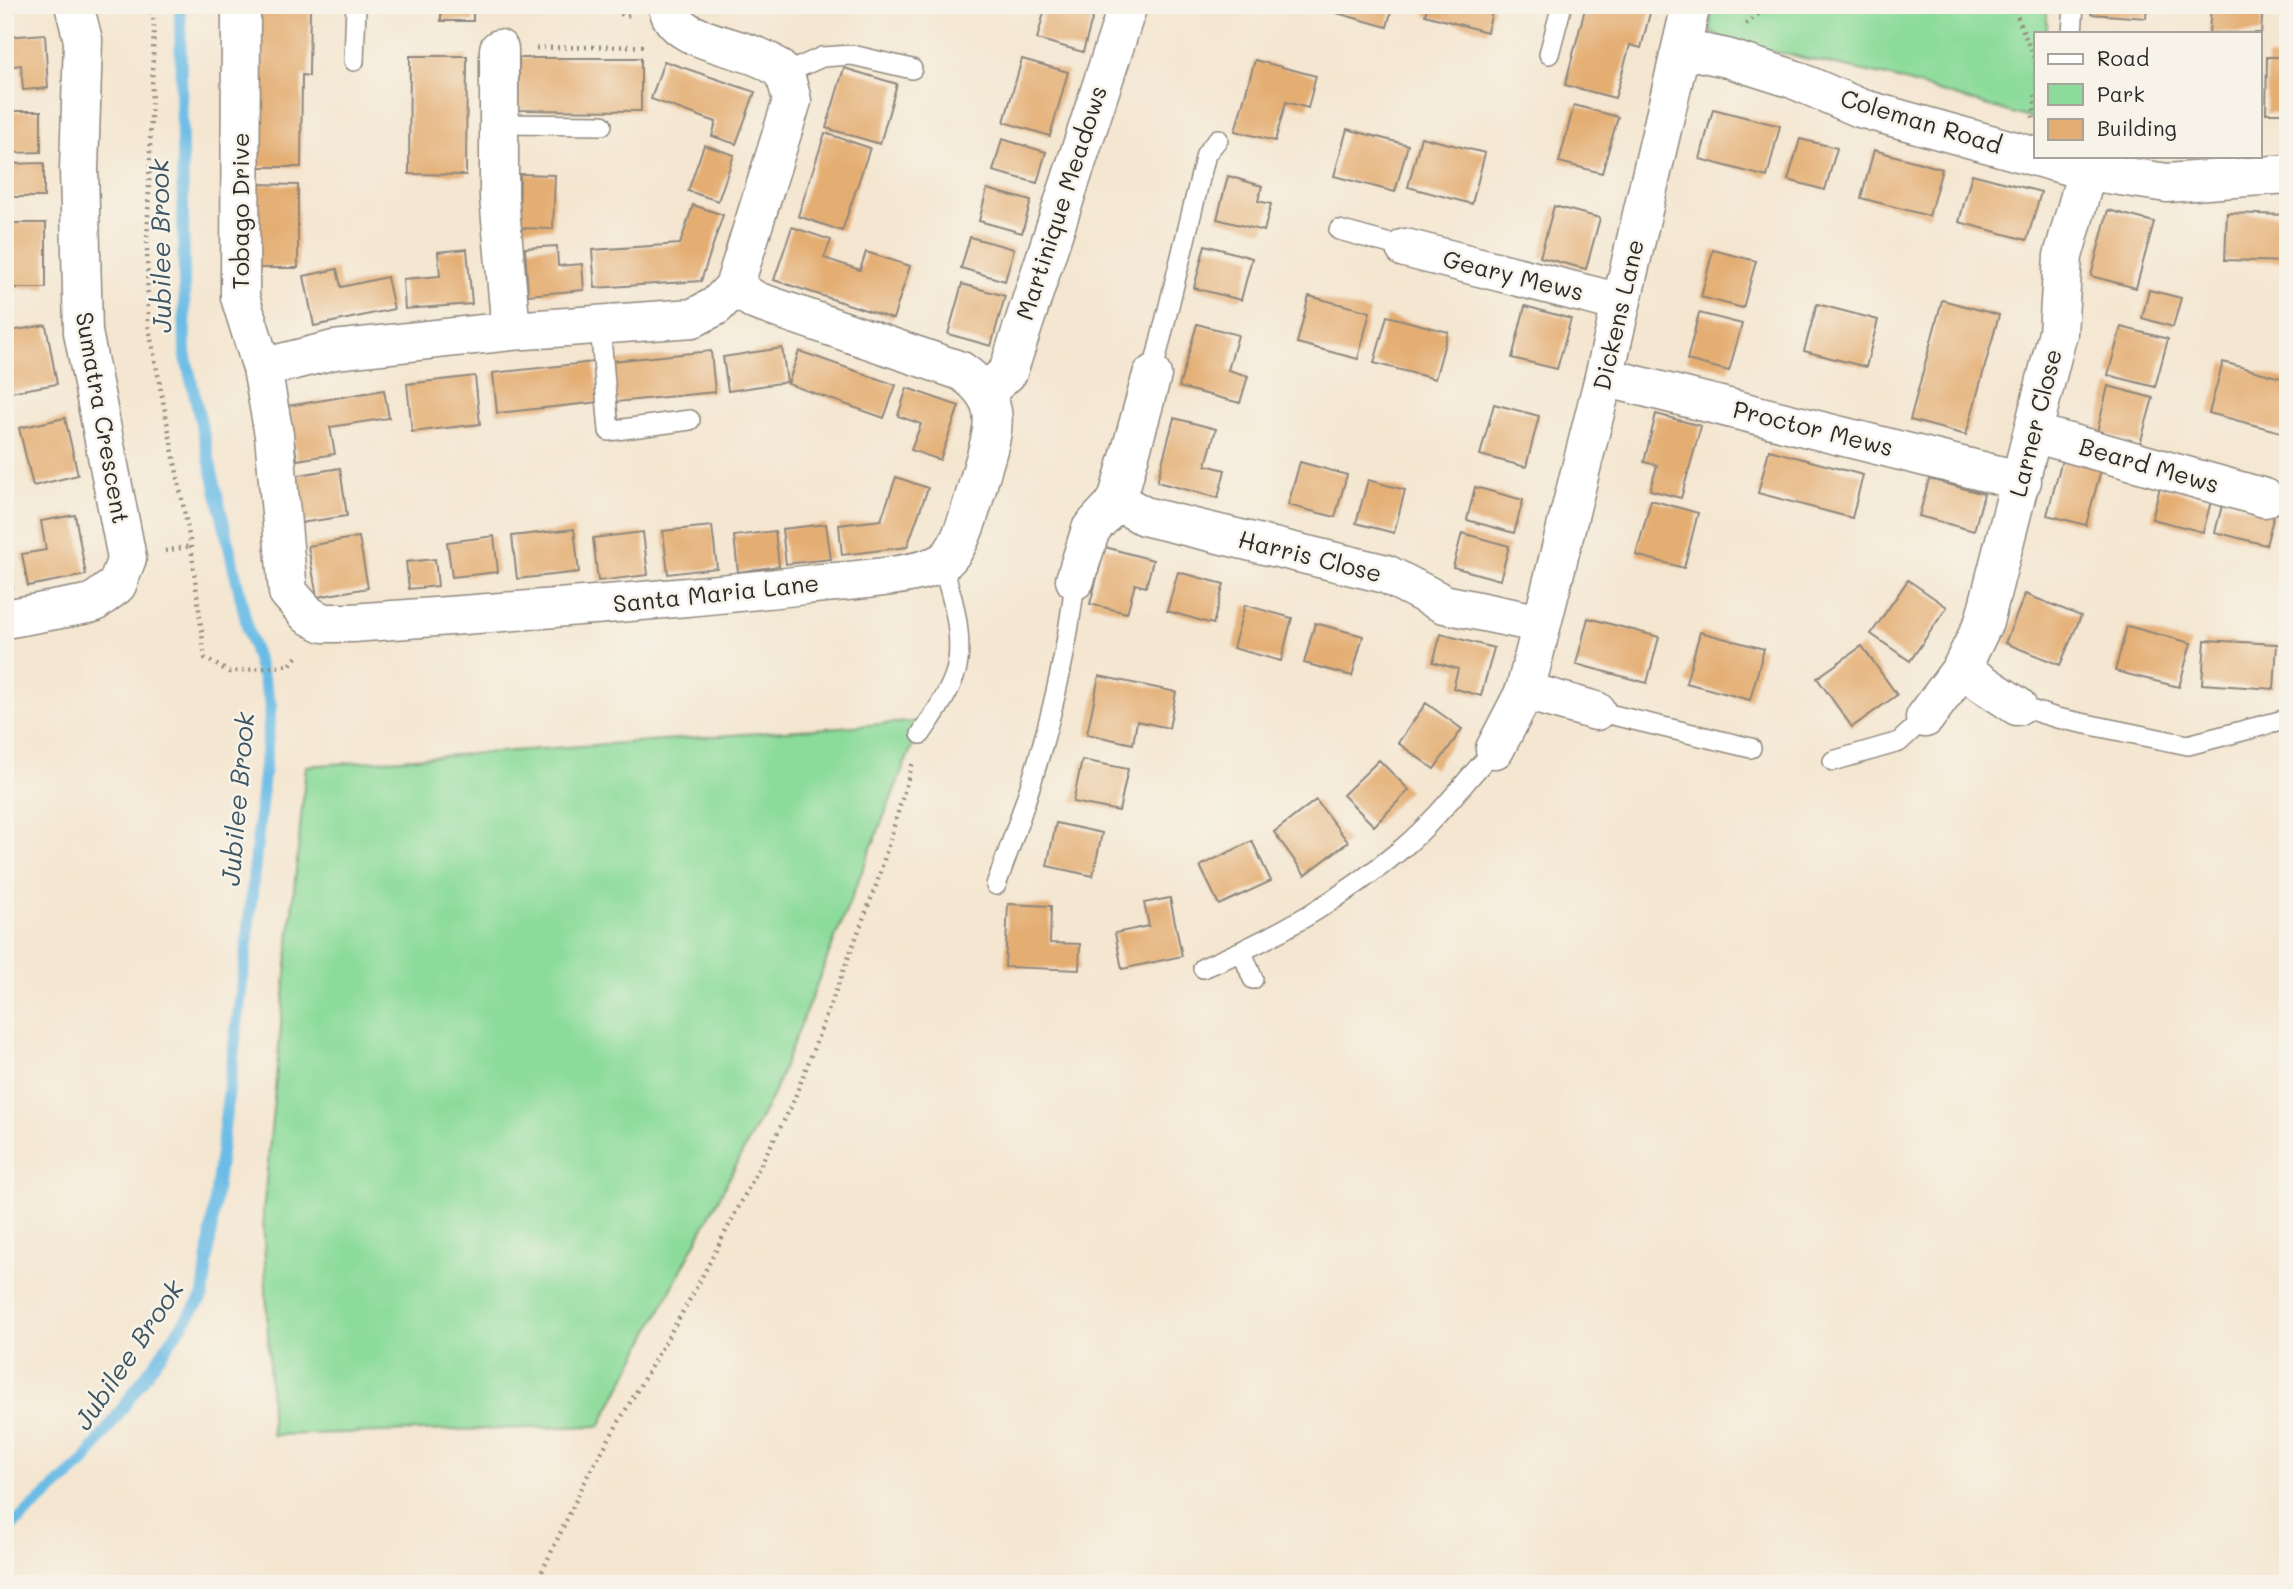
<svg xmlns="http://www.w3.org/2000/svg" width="2293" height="1589" font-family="Mali,sans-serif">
<rect width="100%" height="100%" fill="#f7f3e8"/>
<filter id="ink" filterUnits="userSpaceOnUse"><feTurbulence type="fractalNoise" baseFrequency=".0143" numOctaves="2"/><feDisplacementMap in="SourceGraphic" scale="14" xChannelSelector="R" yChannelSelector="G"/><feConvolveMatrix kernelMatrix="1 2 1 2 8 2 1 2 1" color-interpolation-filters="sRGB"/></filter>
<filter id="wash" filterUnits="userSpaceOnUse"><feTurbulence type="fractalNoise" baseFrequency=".00686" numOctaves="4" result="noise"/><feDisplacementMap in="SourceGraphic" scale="28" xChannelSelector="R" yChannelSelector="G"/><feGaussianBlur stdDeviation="1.57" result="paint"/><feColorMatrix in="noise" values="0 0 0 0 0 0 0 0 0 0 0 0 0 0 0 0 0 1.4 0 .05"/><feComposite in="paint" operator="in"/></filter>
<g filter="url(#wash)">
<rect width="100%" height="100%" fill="#f4e6d0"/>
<path fill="#8bdb9a" stroke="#5b8362" stroke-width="2" d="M1711,5h336v28h-11v87l-149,-44 -153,-33 -24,-11z
M922,721l-149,373 -173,332 -328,9 -9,-222 43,-447z"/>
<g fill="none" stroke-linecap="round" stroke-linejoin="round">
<path stroke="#6abce6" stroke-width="12" d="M5,1532l78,-69 120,-167 43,-344 25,-247 -23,-75 -63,-277 -5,-348"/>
</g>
<g id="blocks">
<path fill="#e4ae73" d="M255,5h55l-1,71 -7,-1 -1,92h-49z
M441,5h32v16h-32z
M1046,5h50l-13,47 -46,-13z
M1308,5h85l-6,22z
M1428,5h66l-7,27 -62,-17z
M1586,5h49l16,4 -10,39 -11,-3 -15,53 -50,-13z
M2092,5h55l-1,13 -55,-4z
M2211,5h52l-2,28h-52z
M45,34l3,54 -25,2 -2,-25 -16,2v-30z
M410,56h57l-1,119 -57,-1z
M2267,57h21v56h-22z
M519,58h122v53l-123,-1z
M1022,59l46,13 -18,64 -46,-14z
M1255,60l61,16 -8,32 -22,-6 -11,39 -40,-10z
M664,61l91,31 -19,52 -24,-8 4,-14 -65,-23z
M844,68l53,16 -17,60 -54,-16z
M1574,105l44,12 -16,56 -43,-11z
M1713,109l67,17 -13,51 -67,-18z
M11,111h30v41l-30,1z
M1347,129l61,16 -13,47 -61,-16z
M825,133l45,15 -28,83 -44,-15z
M1421,137l64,16 -13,51 -64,-17z
M1002,139l44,13 -9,31 -44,-12z
M1800,139l37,9 -12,42 -37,-10z
M704,145l30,10 -16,46 -30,-10z
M1874,150l68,19 -13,47 -68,-18z
M44,163v34h-39v-33z
M520,174l35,1 -2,54 -34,-1z
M1972,174l69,18 -14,48 -68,-18z
M1228,176l34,10 -4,15 13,3 -7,27 -47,-12z
M256,184l42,1v83h-43z
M987,189l44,12 -9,32 -43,-12z
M693,205l30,10 -22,66 -106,7 -3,-38 88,-6z
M1554,206l46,12 -14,51 -46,-12z
M2108,210l46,12 -18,66 -45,-12z
M2227,213l61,2v47l-63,-2z
M5,223h41v65h-41z
M792,227l39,13 -7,18 36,12 6,-18 44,14 -17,53 -119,-39z
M970,237l44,12 -9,32 -44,-13z
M1205,245l47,13 -11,42 -47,-12z
M557,246l1,20 24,-2 2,26 -56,5 -3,-47z
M467,249l5,55 -67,5 -2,-30 37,-3 -2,-24z
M1713,250l43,11 -13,47 -42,-11z
M337,269l4,18 46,-10 7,32 -80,17 -10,-50z
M962,284l43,12 -14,50 -43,-12z
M2149,290l32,8 -8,29 -31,-9z
M1309,296l61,16 -12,47 -61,-16z
M1942,300l57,15 -33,120 -56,-15z
M1817,304l61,16 -12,47 -62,-16z
M1525,306l46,13 -14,50 -45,-11z
M1699,313l43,11 -13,47 -42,-11z
M1387,316l61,16 -13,47 -61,-16z
M1197,324l41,11 -10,35 20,6 -8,27 -61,-16z
M46,325l11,59 -47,8 -5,-27v-33z
M2121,327l47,12 -13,48 -47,-12z
M782,348l5,34 -59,9 -5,-34z
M711,351l4,41 -99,10 -4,-41z
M799,351l97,34 -12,33 -96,-34z
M594,362l5,40 -102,11 -4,-40z
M2223,362l65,18v54l-79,-21z
M475,376l5,48 -68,8 -5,-48z
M2108,386l45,12 -13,46 -43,-12z
M907,388l52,18 -19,54 -29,-10 10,-26 -23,-8z
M384,390l5,28 -59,9 5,27 -38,6 -9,-54z
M1494,404l45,12 -13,51 -46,-12z
M1656,414l45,12 -20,72 -31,-8 7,-25 -13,-3z
M65,418l13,57 -45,11 -14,-58z
M1174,418l42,11 -10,36 19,5 -7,28 -61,-16z
M1769,450l94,25 -11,43 -94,-25z
M2063,456l39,10 -16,59 -39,-10z
M1300,462l47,13 -12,42 -47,-12z
M340,468l7,48 -47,7 -7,-47z
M896,477l32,11 -21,59 -65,8 -3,-30 42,-5z
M1929,479l55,15 -10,37 -55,-15z
M1368,480l37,10 -11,43 -38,-10z
M1475,487l48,13 -9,33 -47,-13z
M2160,487l51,14 -8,31 -51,-13z
M1651,500l47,13 -14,55 -48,-13z
M2223,502l51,13 -8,30 -51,-13z
M75,515l11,60 -58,11 -6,-32 24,-4 -5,-29z
M826,524l5,35 -45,5 -4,-35z
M712,526l5,42 -49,6 -5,-43z
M574,529l5,43 -62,7 -5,-43z
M775,531l4,35 -41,6 -4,-36z
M643,532l5,43 -50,6 -5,-43z
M1462,533l47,13 -9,34 -47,-13z
M494,536l4,36 -46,5 -5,-35z
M359,537l9,51 -51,9 -9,-51z
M1105,547l48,13 -7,27 -11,-3 -8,29 -37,-9z
M5,556l8,32 -8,2z
M435,559l3,27 -29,3 -3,-27z
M1178,572l46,12 -11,40 -46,-13z
M1908,580l39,27 -37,54 -39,-27z
M2025,594l56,22 -21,49 -55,-22z
M1245,605l47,13 -11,43 -48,-13z
M1588,618l71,19 -12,46 -71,-19z
M1315,623l48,13 -11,40 -48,-13z
M2127,626l64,17 -12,44 -64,-16z
M1700,632l64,17 -14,51 -64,-17z
M1441,634l53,14 -13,48 -28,-8 5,-19 -25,-7z
M2205,640l72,4 -3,45 -72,-5z
M1862,646l35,49 -45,32 -35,-49z
M1099,676l77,16 -7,36 -32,-7 -4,23 -46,-10z
M1426,703l36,26 -28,40 -36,-26z
M1082,760l46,9 -9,42 -46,-9z
M1379,760l30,30 -35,36 -31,-31z
M1316,800l32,42 -43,33 -31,-43z
M1056,823l46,10 -9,43 -46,-10z
M1252,841l19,40 -52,24 -19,-39z
M1170,898l12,58 -60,13 -7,-36 34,-7 -5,-23z
M1008,904l43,2 -1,37 30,1 -1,26 -74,-3z"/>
</g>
</g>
<g filter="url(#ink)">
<use href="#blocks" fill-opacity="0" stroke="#90887e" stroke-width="2"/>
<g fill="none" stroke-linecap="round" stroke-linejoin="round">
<g stroke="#90887e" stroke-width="22">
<path id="service" d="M2072,33l2,-28
M1549,54l13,-49
M354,61l2,-56
M784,74l38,-17 30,-2 60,14
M499,124l103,1
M1339,230l66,18
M600,325l9,106 81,-11
M1152,375l54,-221 12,-15
M2017,706l40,12 131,27 100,-26
M1596,711l155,37
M921,734c14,-21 34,-48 37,-73 4,-33 -6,-68 -17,-98
M1833,761l66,-19 26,-24
M996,885c37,-99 68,-200 79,-305
M1242,952l11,27
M1203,968c71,-29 142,-71 201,-121 33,-28 61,-66 91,-98"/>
</g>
<g stroke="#90887e" stroke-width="41">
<path id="minor" d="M241,5l-1,292 22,71 12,67 14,157 20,23 15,8h28c151,-11 303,-21 454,-38 33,-4 109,-7 136,-22 23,-12 35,-75 43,-100 13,-42 16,-65 -23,-92l-205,-70 -22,-14
M499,49v148l12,134
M1683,49l44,9 66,21 67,29 227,63 80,12 121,-9
M1405,248l216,55
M262,368l72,-18 177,-19 182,-13 23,-12 18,-19 58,-186c-2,-8 -4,-19 -8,-26 -20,-32 -113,-26 -116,-70
M1604,377l418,104
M985,393l23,-21 120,-367
M2033,433l232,65
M1117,501l27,15 242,58 58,30 98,20
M1075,580l16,-51 26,-28 35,-126
M5,619l88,-16 24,-18 10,-27 -44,-226 -4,-163 4,-129 -9,-35
M1961,669l56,37
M1525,691l71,20
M1925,718l36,-49 23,-47 74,-289 5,-77 24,-85
M1495,749l30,-58 79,-314 87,-372"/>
</g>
<path stroke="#90887e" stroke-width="4.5" stroke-dasharray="2 5" stroke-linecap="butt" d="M149,5l5,16 -7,227 1,75 43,223 14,112 24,14 61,-7 9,-11
M610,5l14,11 6,-1
M2010,5l6,8 20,50
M1746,24l24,-19
M536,48l110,-2
M2033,118l3,-25
M165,551l26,-5
M536,1584l52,-109 105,-181 99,-189 85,-222 36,-121"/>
<use href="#service" stroke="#fff" stroke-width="19"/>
<use href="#minor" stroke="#fff" stroke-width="38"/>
</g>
</g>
<g text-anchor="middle" stroke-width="5" stroke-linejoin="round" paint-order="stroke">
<g font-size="24" fill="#2b2b2b" stroke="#f7f3e8">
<text transform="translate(1921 122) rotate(17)" y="8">Coleman Road</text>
<text transform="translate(1062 203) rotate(-72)" y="8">Martinique Meadows</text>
<text transform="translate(241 211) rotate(-90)" y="8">Tobago Drive</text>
<text transform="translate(1513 276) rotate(14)" y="8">Geary Mews</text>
<text transform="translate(1619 315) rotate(-77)" y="8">Dickens Lane</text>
<text transform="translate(102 418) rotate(80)" y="8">Sumatra Crescent</text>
<text transform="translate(2036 423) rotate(-76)" y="8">Larner Close</text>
<text transform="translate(1813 429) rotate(14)" y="8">Proctor Mews</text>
<text transform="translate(2149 466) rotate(16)" y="8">Beard Mews</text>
<text transform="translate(1310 557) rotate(14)" y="8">Harris Close</text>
<text transform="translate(716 594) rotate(-6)" y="8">Santa Maria Lane</text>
</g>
<g font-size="26" font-style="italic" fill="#3e5663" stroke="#f7f3e8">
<text transform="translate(161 246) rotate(-91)" y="9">Jubilee Brook</text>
<text transform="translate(238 799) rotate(-85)" y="9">Jubilee Brook</text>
<text transform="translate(129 1355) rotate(-56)" y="9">Jubilee Brook</text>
</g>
</g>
<rect width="2293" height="1589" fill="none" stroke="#f7f3e8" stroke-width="28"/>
<rect x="2034" y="32" width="228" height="126" fill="#f7f3e8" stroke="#a5a39c" stroke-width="2"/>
<rect x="2048" y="54" width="35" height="10" fill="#ffffff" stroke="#a5a39c" stroke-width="2"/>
<text x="2097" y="66" font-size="21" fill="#2b2b2b">Road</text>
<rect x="2048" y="84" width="35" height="21" fill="#8bdb9a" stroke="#a5a39c" stroke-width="2"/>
<text x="2097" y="102" font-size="21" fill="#2b2b2b">Park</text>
<rect x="2048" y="119" width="35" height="21" fill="#e4ae73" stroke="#a5a39c" stroke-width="2"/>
<text x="2097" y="136" font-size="21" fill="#2b2b2b">Building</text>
</svg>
